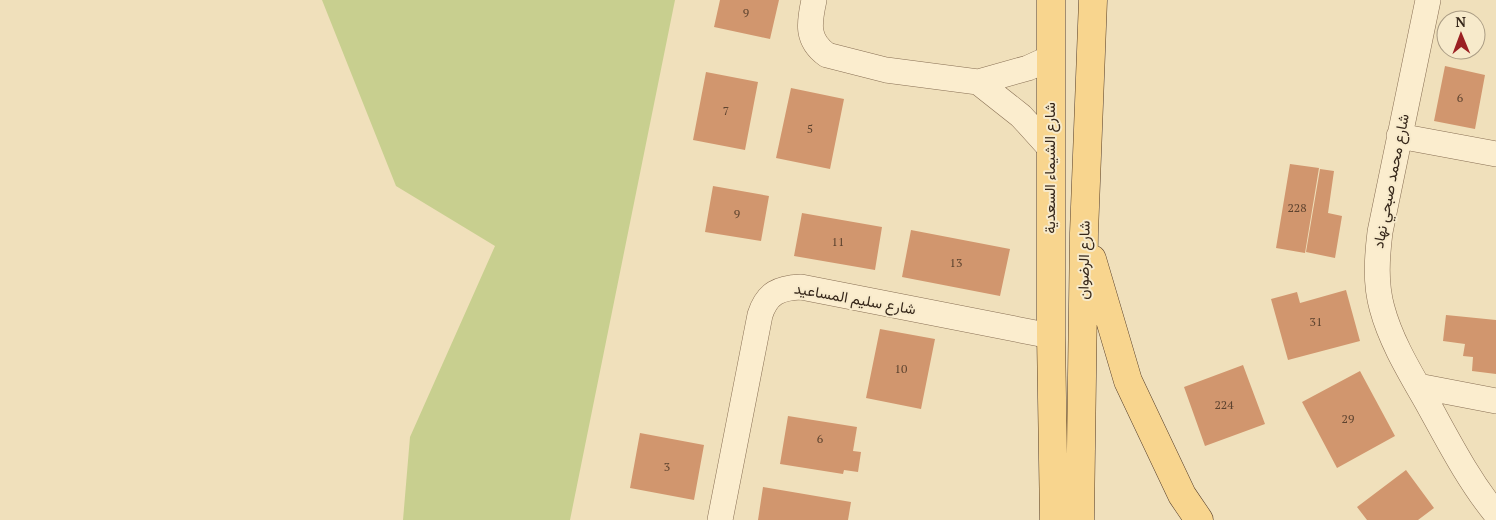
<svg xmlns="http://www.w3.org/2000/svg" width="1496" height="520" font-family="'PT Serif',Vazirmatn,serif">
<rect width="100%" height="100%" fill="#f0e0bb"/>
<path fill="#c8cf8f" d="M322,0h353l-105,520h-167l7,-83 85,-191 -99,-60z"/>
<path fill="#d1966e" d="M720,0h59l-9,39 -56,-12z
M1445,66l40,9 -10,54 -41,-8z
M706,72l52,10 -13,68 -52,-10z
M791,88l53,11 -14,70 -54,-11z
M1290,164l29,4 -14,85 -29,-5z
M1320,169l14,2 -6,42 14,3 -7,42 -29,-6z
M713,186l56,10 -8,45 -56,-9z
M802,213l80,14 -7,43 -81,-14z
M911,230l99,19 -10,47 -98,-19z
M1346,290l14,51 -72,19 -17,-61 26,-7 3,11z
M1446,315l50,5v54l-24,-3 1,-14 -10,-1 2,-12 -22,-3z
M880,329l55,10 -14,70 -55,-11z
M1243,365l22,59 -60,22 -21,-59z
M1360,371l35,65 -58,32 -35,-66z
M788,416l69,11 -4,24 8,1 -3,20 -14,-2 -1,4 -63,-10z
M640,433l64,12 -10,55 -64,-12z
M1406,470l28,38 -16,12h-51l-10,-13z
M763,487l88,15 -3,18h-90z"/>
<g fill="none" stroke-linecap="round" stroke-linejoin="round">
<g stroke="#886f54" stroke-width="26">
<path id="minor" d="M814,0c-5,23 -8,40 13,55l59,15 92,12 50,-14 22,-10
M1428,0l-48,232c-3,25 -5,51 2,76 9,34 29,66 46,96 21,38 41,77 68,110
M978,82l43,34 29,32
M1399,136l97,18
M1418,386l78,15
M720,520l40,-205c7,-22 19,-27 41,-28l250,49"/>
</g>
<g stroke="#553d29" stroke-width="29">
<path id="major" d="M1051,0v336l3,184
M1092,259l36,122 54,114 17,25
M1080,520l4,-287 9,-233"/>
</g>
<use href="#minor" stroke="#fbedce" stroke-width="25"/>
<use href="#major" stroke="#f8d58e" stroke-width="28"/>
</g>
<g text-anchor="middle" stroke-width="4" stroke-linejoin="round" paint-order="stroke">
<g font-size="12" fill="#5d432f">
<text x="746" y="17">9</text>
<text x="1460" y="102">6</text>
<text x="726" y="115">7</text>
<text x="810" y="133">5</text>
<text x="1297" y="212">228</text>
<text x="737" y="218">9</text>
<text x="838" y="246">11</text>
<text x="956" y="267">13</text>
<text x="1316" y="326">31</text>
<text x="901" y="373">10</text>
<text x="1224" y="409">224</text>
<text x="1348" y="423">29</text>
<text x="820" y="443">6</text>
<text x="667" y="471">3</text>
</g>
<g font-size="15" fill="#36271a" stroke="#f7eacb">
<text transform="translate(1050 168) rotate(-90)" y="5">شارع الشيماء السعدية</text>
<text transform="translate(1391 181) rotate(-79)" y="5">شارع محمد صبحي نهاد</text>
<text transform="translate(1084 260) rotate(-89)" y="5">شارع الرضوان</text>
<text transform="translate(855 299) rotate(10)" y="5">شارع سليم المساعيد</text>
</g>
</g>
<g transform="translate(1461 35) rotate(359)"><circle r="24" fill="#f7eacb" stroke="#aa9c84"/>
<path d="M0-4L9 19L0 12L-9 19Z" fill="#9b2023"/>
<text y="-8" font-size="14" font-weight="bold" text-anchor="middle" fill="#36271a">N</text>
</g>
</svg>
